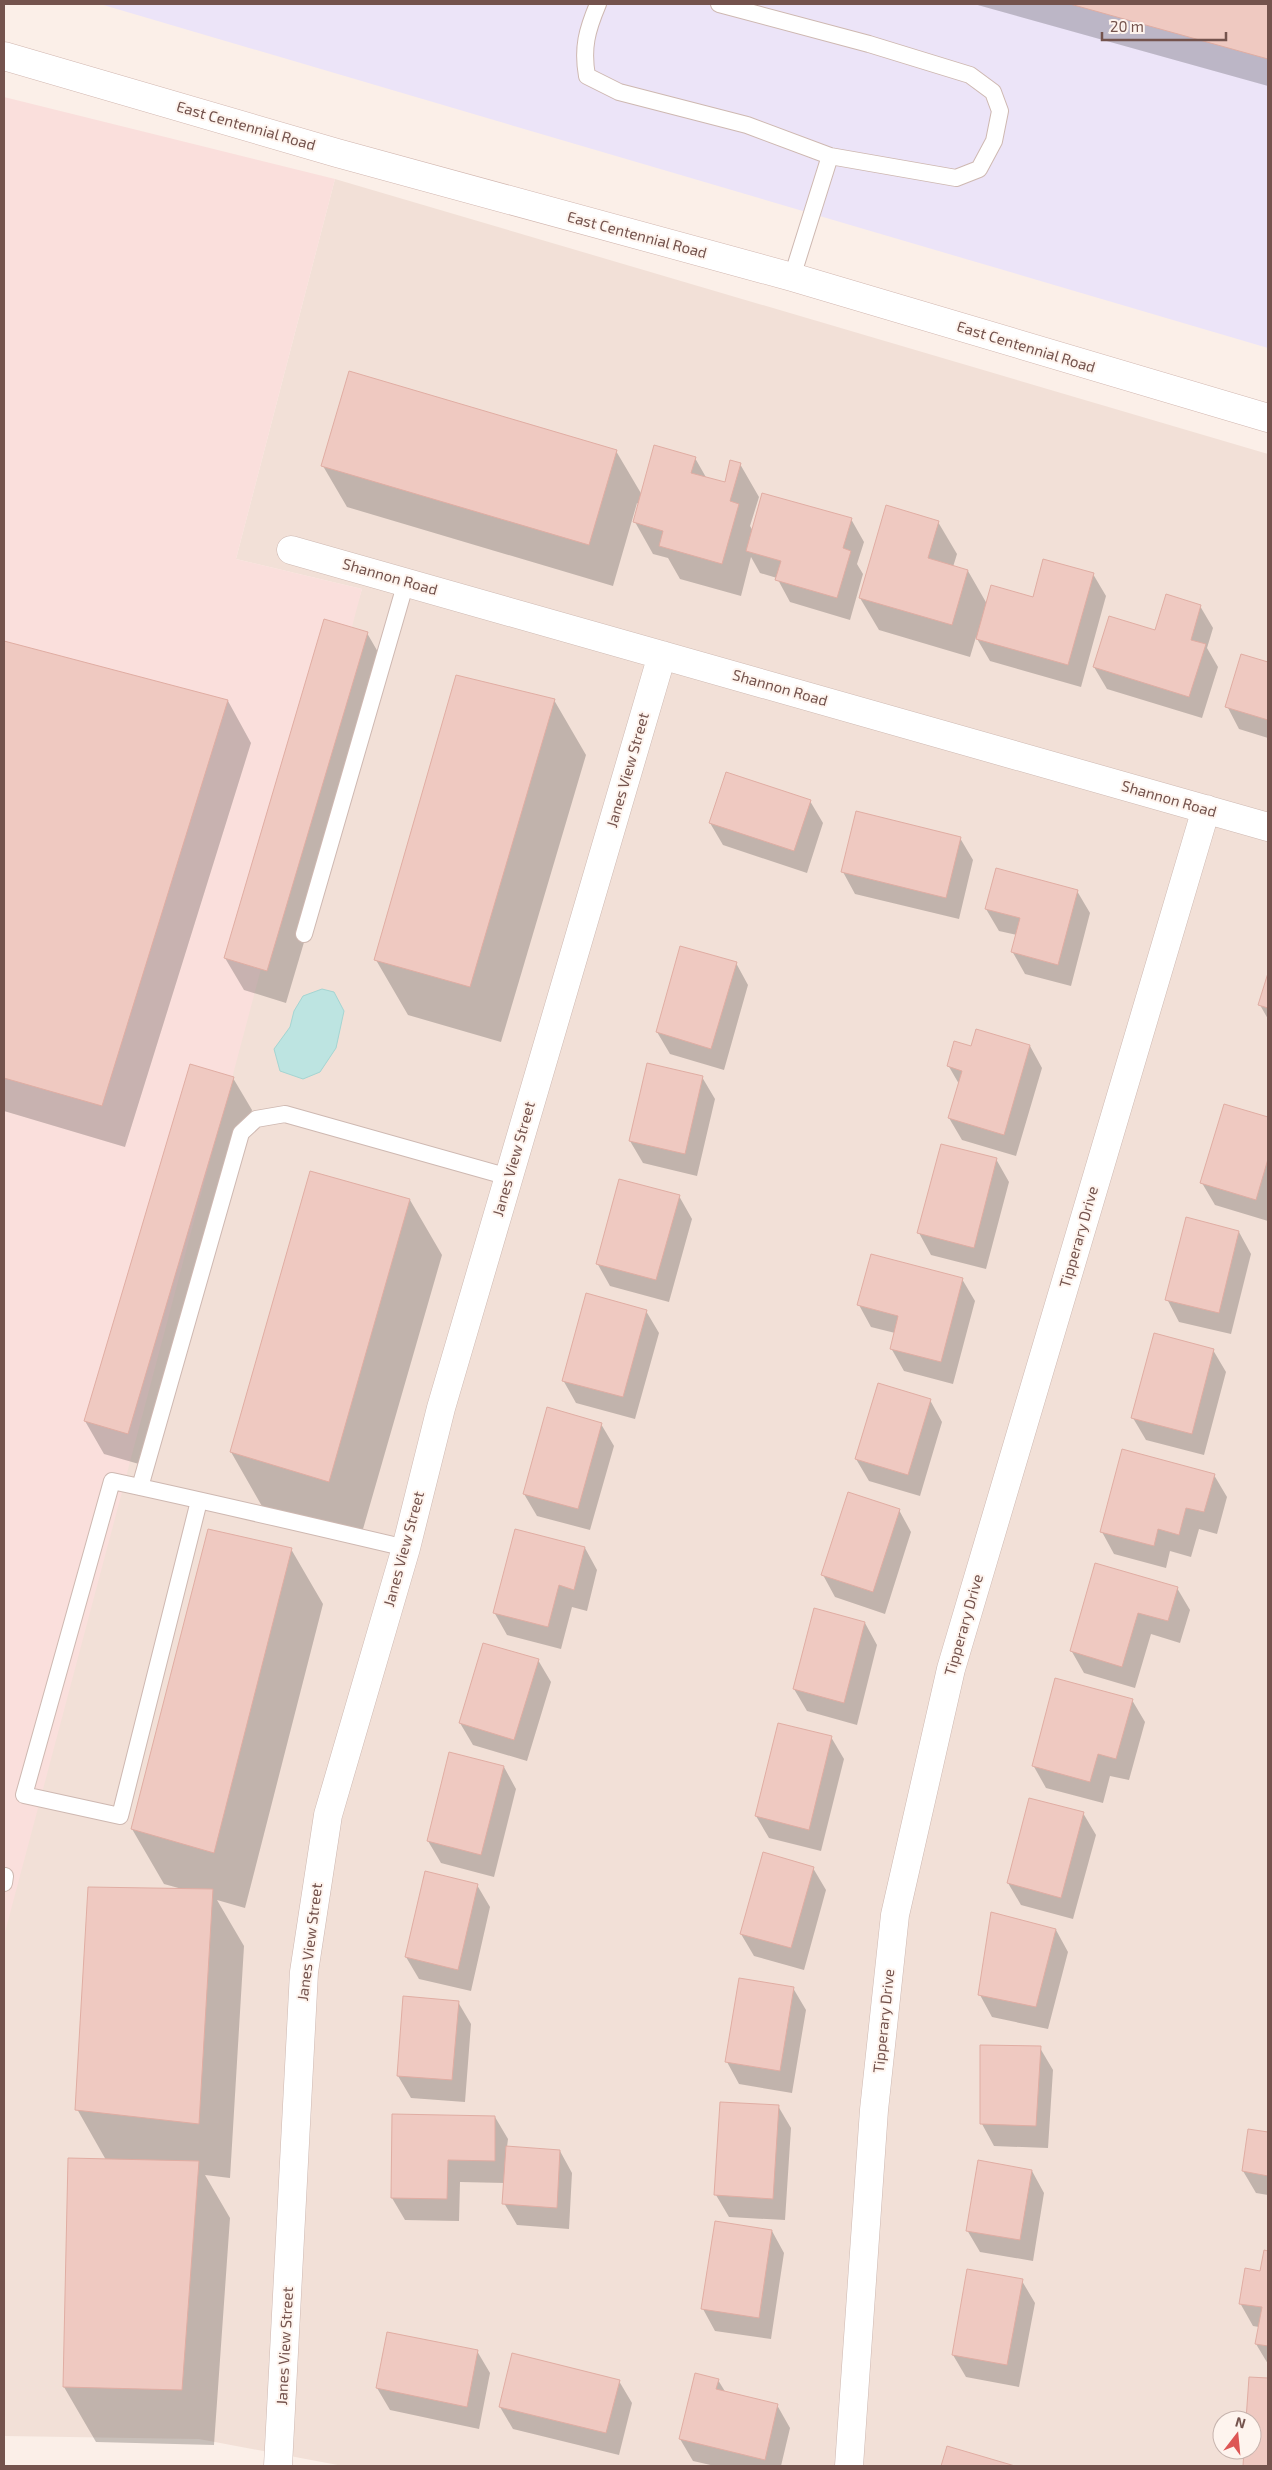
<svg xmlns="http://www.w3.org/2000/svg" width="1272" height="2470" font-family="'Exo 2',sans-serif">
<rect width="100%" height="100%" fill="#fbefe8"/>
<path fill="#f2e0d7" fill-rule="evenodd" d="M335,179l933,275v2012h-925l-144,-27 -195,-3v-724l358,-1123 -126,-30zM1222,2420h30v30h-30z"/>
<path fill="#fadfdc" d="M4,97l331,82 -99,380 126,30 -358,1347z"/>
<path fill="#ece4f8" d="M100,4h1168v344z"/>
<path fill="#bde4e1" stroke="#a4d5d2" d="M322,989l12,3 10,19 -8,37 -16,24 -17,7 -23,-8 -6,-22 16,-22 4,-16 9,-15z"/>
<path fill="#0003" d="M974,4h294v82z
M616,451l26,44 53,-37 12,21 19,4 14,-19 19,33 -9,29 3,5 98,-12 13,23 -7,22 6,10 -13,46 -60,-18 -13,-24 -17,-5 -9,-16 -10,39 -61,-17 -12,-21 -15,-4 -18,-32 4,-18 -2,-1 -24,83 -266,-79 -24,-41z
M938,522l19,32 -4,13 15,4 19,33 46,-6 60,-24 13,22 -25,91 -91,-26 -14,-24 -6,20 -91,-27 -19,-32z
M1200,606l13,22 -6,20 11,19 -16,51 -95,-29 -13,-22z
M367,633l19,33 -100,337 -42,-13 -19,-32z
M4,642l224,59 23,42 -126,404 -121,-36z
M1242,655l26,8v75l-29,-9 -12,-23z
M554,700l32,55 -85,287 -93,-27 -32,-55z
M810,801l13,22 -16,50 -84,-28 -13,-22z
M960,838l13,22 -14,59 -104,-25 -12,-22z
M1077,891l13,22 -19,73 -46,-12 -13,-23 5,-16 -18,-4 -13,-22z
M736,963l12,22 -24,85 -54,-16 -13,-22z
M1268,977v42l-8,-14z
M1030,1046l12,22 -26,88 -54,-16 -13,-22 10,-34 -11,-19 24,-17z
M702,1077l13,22 -18,77 -54,-13 -13,-22z
M233,1078l19,32 -106,356 -42,-12 -19,-33z
M1225,1105l43,13v103l-53,-16 -13,-22z
M996,1159l13,23 -23,87 -55,-14 -12,-22z
M679,1196l13,23 -23,83 -59,-16 -13,-23z
M410,1200l32,55 -81,281 -98,-28 -32,-56z
M1239,1232l12,22 -20,80 -52,-12 -12,-23z
M962,1279l13,22 -22,83 -49,-13 -13,-23 4,-15 -24,-6 -12,-22z
M646,1311l13,22 -24,86 -59,-16 -13,-23z
M1213,1350l13,22 -22,83 -58,-15 -13,-22z
M930,1400l12,22 -22,74 -51,-15 -13,-22z
M601,1424l13,22 -24,84 -53,-14 -13,-22z
M1214,1475l13,22 -10,37 -18,-5 -8,28 -21,-6 -4,17 -52,-14 -12,-22z
M899,1510l12,22 -26,82 -50,-17 -12,-22z
M585,1548l12,22 -10,41 -15,-4 -11,42 -54,-14 -13,-23z
M291,1549l32,55 -78,304 -28,-8 27,46 -14,232 -25,-3 25,43 -16,227 -118,-3 -32,-55 42,-227 -29,-51 105,-220 -18,-5 -32,-55z
M1177,1588l13,22 -10,33 -29,-9 -16,54 -51,-15 -13,-23z
M865,1623l12,22 -20,80 -50,-14 -13,-22z
M538,1660l13,22 -24,79 -54,-16 -13,-22z
M1132,1700l13,22 -16,58 -19,-4 -7,27 -57,-15 -13,-23z
M831,1737l13,22 -23,92 -52,-13 -13,-22z
M504,1767l12,22 -22,88 -53,-14 -13,-22z
M1083,1813l13,22 -23,84 -52,-14 -13,-22z
M813,1868l13,22 -22,80 -50,-14 -13,-22z
M477,1885l13,22 -19,84 -52,-12 -13,-22z
M1056,1930l12,22 -20,77 -56,-12 -12,-22z
M793,1988l13,22 -14,83 -53,-9 -12,-22z
M458,2002l13,22 -6,78 -54,-4 -13,-22z
M1040,2048l13,22 -5,78 -54,-2 -12,-22z
M778,2106l13,22 -6,92 -56,-3 -13,-22z
M495,2117l13,22 -1,8 53,4 12,22 -3,56 -52,-4 -13,-22 1,-20 -45,-1 -1,39 -54,-1 -13,-22z
M1250,2130l18,3v62l-12,-2 -13,-22z
M1032,2171l12,22 -11,68 -53,-9 -13,-22z
M772,2231l12,22 -13,86 -56,-8 -12,-22z
M1265,2252l3,1v111l-12,-20 3,-17 -6,-1 -13,-23 21,-31z
M1022,2281l13,22 -16,84 -53,-10 -13,-22z
M388,2333l89,18 13,22 -11,56 -89,-19 -13,-22z
M1251,2378l17,1v87h-24l1,-16h7v-30h-4z
M718,2380l8,13 51,12 13,23 -9,38h-66l-22,-5 -13,-22z
M619,2381l13,22 -13,52 -106,-26 -13,-22z
M948,2448l62,18h-68z"/>
<path fill="#efc9c1" stroke="#e0ada3" d="M1070,4h198v55z
M349,371l268,79 -28,95 -268,-79z
M654,445l42,12 -5,16 34,9 5,-22 11,3 -11,38 9,3 -17,60 -63,-18 4,-15 -30,-9z
M762,493l90,25 -9,30 8,3 -14,47 -62,-18 6,-19 -35,-10z
M886,505l53,16 -11,37 40,12 -16,55 -93,-27z
M1043,559l51,14 -26,92 -92,-26 15,-54 42,12z
M1166,594l35,11 -10,35 15,4 -17,53 -96,-30 16,-51 46,14z
M324,619l44,13 -101,339 -43,-13z
M4,641l224,59 -126,406 -98,-28z
M1241,654l27,8v58l-43,-13z
M456,675l99,24 -85,288 -96,-27z
M726,772l85,28 -17,51 -85,-28z
M856,811l105,26 -15,61 -105,-26z
M996,868l82,22 -20,75 -47,-13 9,-34 -35,-9z
M680,946l57,16 -26,87 -55,-17z
M1268,973v35l-10,-3z
M976,1029l54,16 -26,90 -56,-17 14,-47 -15,-5 7,-25 17,5z
M647,1063l56,13 -18,78 -56,-13z
M190,1064l44,13 -106,357 -44,-13z
M1224,1104l44,13v42l-12,41 -56,-17z
M941,1144l56,14 -23,90 -57,-15z
M310,1171l100,28 -81,283 -99,-30z
M619,1179l61,16 -24,85 -60,-16z
M1186,1217l53,14 -20,82 -54,-13z
M871,1254l92,24 -22,84 -51,-13 8,-33 -41,-11z
M586,1293l61,17 -24,87 -61,-16z
M1154,1333l60,16 -22,85 -61,-16z
M878,1383l53,16 -23,76 -53,-16z
M547,1407l55,16 -24,86 -55,-15z
M1122,1449l93,25 -11,38 -18,-4 -7,27 -21,-6 -4,17 -54,-14z
M848,1492l52,17 -27,83 -52,-17z
M208,1529l84,19 -78,305 -83,-24z
M515,1529l70,18 -11,43 -15,-5 -11,42 -55,-14z
M1095,1563l83,24 -10,34 -30,-8 -16,54 -52,-16z
M814,1608l51,14 -21,81 -51,-14z
M483,1643l56,16 -25,81 -55,-17z
M1055,1678l78,21 -17,60 -18,-5 -8,28 -58,-16z
M778,1723l54,13 -23,94 -54,-14z
M449,1752l55,14 -23,89 -54,-14z
M1029,1798l55,14 -23,86 -54,-15z
M763,1852l51,15 -23,81 -51,-14z
M425,1871l53,13 -20,86 -53,-13z
M88,1887l125,2 -14,235 -124,-14z
M991,1912l65,17 -20,78 -58,-12z
M739,1978l55,9 -14,84 -55,-9z
M403,1996l56,5 -7,79 -55,-4z
M980,2045l61,1 -5,80 -56,-2z
M720,2102l59,3 -6,94 -59,-4z
M392,2114l103,2v45l-47,-1 -1,39 -56,-1z
M1248,2129l20,3v44l-26,-5z
M506,2146l54,4 -3,58 -55,-4z
M68,2158l131,3 -17,229 -119,-3z
M978,2160l54,10 -12,70 -54,-9z
M715,2221l57,9 -13,88 -58,-9z
M1264,2250l4,1v95l-13,-2 7,-37 -23,-3 6,-36 15,3z
M967,2269l56,10 -16,86 -55,-10z
M387,2332l91,18 -11,57 -91,-19z
M512,2353l108,27 -14,53 -107,-26z
M695,2373l24,6 -3,10 62,15 -13,56 -86,-21z
M1249,2377l19,1v88h-25l1,-16h8v-30h-6z
M947,2446l68,20h-74z"/>
<g fill="none" stroke-linecap="round" stroke-linejoin="round">
<g stroke="#ceb8b1" stroke-width="18">
<path id="lane" d="M598,4c-11,26 -16,44 -11,72l32,16 128,33 83,31 126,22 23,-9 15,-28 6,-30 -7,-19 -23,-17 -101,-31 -150,-40
M792,277l38,-121
M304,934l102,-352
M140,1487l101,-354 15,-14 29,-5 224,63
M199,1501l-79,315 -96,-21 88,-314c98,21 196,44 294,67
M4,1883l1,-7"/>
</g>
<g stroke="#ceb8b1" stroke-width="29">
<path id="street" d="M291,550l977,277
M278,2466l26,-494 24,-157 78,-267 35,-140 221,-753
M849,2466l25,-356 21,-195 56,-246 255,-860"/>
</g>
<g stroke="#d1b6af" stroke-width="29">
<path id="secondary" d="M4,56l333,97 455,124 476,141"/>
</g>
<use href="#lane" stroke="#fff" stroke-width="16"/>
<use href="#street" stroke="#fff" stroke-width="28"/>
<use href="#secondary" stroke="#fff" stroke-width="28"/>
</g>
<g text-anchor="middle" stroke-width="4" stroke-linejoin="round" paint-order="stroke">
<g font-size="15" fill="#74534d" stroke="#fef4ee">
<text transform="translate(246 126) rotate(16)" y="5">East Centennial Road</text>
<text transform="translate(637 235) rotate(15)" y="5">East Centennial Road</text>
<text transform="translate(1026 347) rotate(17)" y="5">East Centennial Road</text>
<text transform="translate(390 577) rotate(16)" y="5">Shannon Road</text>
<text transform="translate(780 688) rotate(16)" y="5">Shannon Road</text>
<text transform="translate(628 770) rotate(-74)" y="5">Janes View Street</text>
<text transform="translate(1169 799) rotate(16)" y="5">Shannon Road</text>
<text transform="translate(514 1159) rotate(-74)" y="5">Janes View Street</text>
<text transform="translate(1079 1237) rotate(-74)" y="5">Tipperary Drive</text>
<text transform="translate(404 1549) rotate(-75)" y="5">Janes View Street</text>
<text transform="translate(964 1625) rotate(-74)" y="5">Tipperary Drive</text>
<text transform="translate(310 1942) rotate(-83)" y="5">Janes View Street</text>
<text transform="translate(884 2021) rotate(-84)" y="5">Tipperary Drive</text>
<text transform="translate(285 2346) rotate(-87)" y="5">Janes View Street</text>
</g>
</g>
<rect width="1272" height="2470" fill="none" stroke="#74534d" stroke-width="10"/>
<g transform="translate(1237 2435) rotate(16)"><circle r="24" fill="#fef4ee" stroke="#c7b4ae"/>
<path d="M0-4L9 19L0 12L-9 19Z" fill="#dd5655"/>
<text y="-8" font-size="14" font-weight="bold" text-anchor="middle" fill="#74534d">N</text>
</g>
<path d="M1102 32v8h124v-8" fill="none" stroke="#74534d" stroke-width="2.5"/>
<text x="1110" y="32" font-size="15" fill="#74534d" stroke="#fef4ee" stroke-width="4" paint-order="stroke">20 m</text>
</svg>
